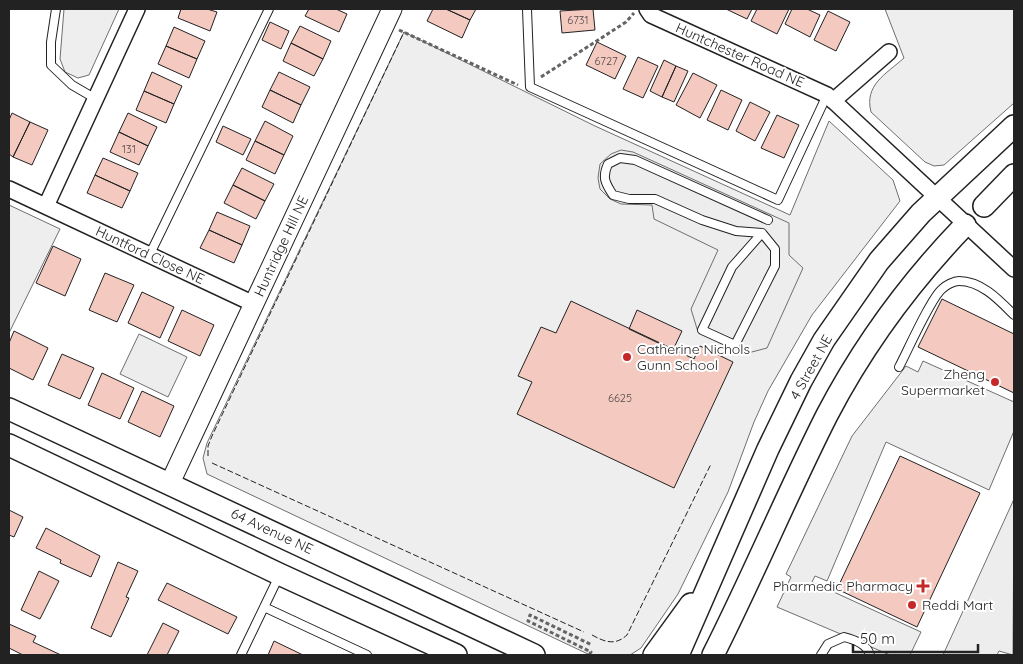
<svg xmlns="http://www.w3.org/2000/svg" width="1023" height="664" font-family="Quicksand,sans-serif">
<rect width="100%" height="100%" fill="#fff"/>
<path fill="#eee" stroke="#6f6f6f" d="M64,9h55l-30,66 -11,3 -13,-6 -5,-13z
M885,9h129v94l-70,62 -10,1 -9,-4 -54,-50c-7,-27 15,-38 33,-54z
M404,32l191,94 195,89 39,-94 64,59 7,21 -88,114 -44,76 -14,31 -26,70 -50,102 -37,54 -11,7h-40l-383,-181 -4,-16 4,-15z
M9,205l51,24 -51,104z"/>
<path fill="#ededed" stroke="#6f6f6f" d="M621,150l12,2 156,71v32l14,13 -36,80 -19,5 -50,-21 -7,-23 27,-59 -64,-31 -2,-14 -31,-1 -11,-5 -10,-10 -2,-11 2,-14 11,-10z
M139,334l48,23 -19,40 -48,-23z
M923,361l91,41v29l-25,59 -103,-48 -59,139 -12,-5 -3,6 109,50 -11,23h-20l-113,-48 14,-30 -5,-3 66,-138 54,-70 12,6z
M1014,499l-1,156 -14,-4 -2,4h-54z"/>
<path fill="#f3c9c0" stroke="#222" d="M181,9h26l10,3 -7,19 -32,-13z
M309,9h27l11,5 -8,18 -34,-16z
M433,9h13l24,11 -8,18 -35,-17z
M446,9h30l-6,11z
M593,9l2,21 -33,3 -2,-22z
M726,9h26l-5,10z
M757,9h32l-12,25 -26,-13z
M792,9h15l13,6 -10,22 -25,-13z
M828,11l22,11 -14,29 -22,-11z
M270,22l19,9 -8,18 -19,-9z
M300,26l31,15 -8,18 -32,-16z
M174,27l31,14 -8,18 -31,-13z
M597,42l29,14 -11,23 -29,-14z
M291,43l32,16 -9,17 -31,-15z
M166,46l31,13 -8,19 -31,-14z
M638,57l20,9 -15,32 -20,-9z
M664,60l12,6 -14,31 -12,-6z
M676,66l12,5 -14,31 -12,-5z
M152,72l30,14 -8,18 -30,-13z
M279,72l31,15 -9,18 -31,-15z
M693,73l24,12 -17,33 -24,-13z
M270,90l31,15 -8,18 -31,-16z
M721,90l21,10 -14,30 -21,-10z
M144,91l30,13 -8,19 -30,-13z
M750,102l20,10 -15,29 -19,-10z
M12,113l18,9 -17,35 -4,-3v-34z
M128,113l29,14 -9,19 -29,-14z
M777,115l22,10 -15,33 -23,-10z
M265,121l28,15 -9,19 -29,-14z
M30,122l18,8 -16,35 -19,-8z
M223,126l28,13 -8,16 -27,-13z
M119,132l29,14 -9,19 -29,-13z
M255,141l29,14 -9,19 -29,-14z
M103,158l35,15 -8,18 -35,-16z
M242,168l32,16 -9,17 -32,-16z
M95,175l35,16 -8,17 -35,-15z
M233,185l32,16 -9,18 -32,-16z
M217,212l33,14 -8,19 -33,-15z
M209,230l33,15 -8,18 -34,-15z
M53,246l28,13 -16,37 -29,-13z
M105,273l29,12 -17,37 -28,-12z
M142,292l32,15 -14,31 -32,-15z
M942,299l72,35v59l-96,-46z
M571,301l123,58 6,-13 33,16 -59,126 -157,-74 15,-32 -14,-6 23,-49 15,6z
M182,310l32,15 -14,31 -32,-15z
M637,310l45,21 -9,19 -44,-21z
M14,331l34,17 -15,32 -24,-12v-25z
M62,354l32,14 -14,31 -32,-14z
M102,373l32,15 -14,31 -32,-14z
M142,391l32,15 -14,31 -32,-15z
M900,456l80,37 -63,134 -80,-38z
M9,510l14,7 -9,20 -5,-2z
M46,528l54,28 -9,21 -31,-14 1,-3 -25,-12z
M118,562l20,9 -12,26 3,1 -18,39 -20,-9z
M39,571l20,10 -19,38 -19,-9z
M167,583l70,34 -9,17 -70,-34z
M163,623l16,8 -12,24h-20z
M9,624l27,12 -3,6 28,13h-38l-14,-7z
M274,641l29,14h-35z"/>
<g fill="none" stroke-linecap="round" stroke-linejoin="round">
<g stroke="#222" stroke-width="10">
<path id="service" d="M56,9l-5,33v23l21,20 24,14
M527,9l3,78 248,113 49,-105
M762,233l-26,-2 -34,-11 -47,-21h-26l-16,-4c-8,-12 -11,-18 -5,-31l12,-6 15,2 133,60
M762,233l13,16v17l-40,79 -33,-15 30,-63z
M149,256l120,-247
M899,367c8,-15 32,-69 43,-78 4,-4 12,-8 17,-8 23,0 41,20 55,34
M264,607l103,48
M241,655l38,-79
M821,655l7,-11 16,-7c11,3 23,7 26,18"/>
</g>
<g stroke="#222" stroke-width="18">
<path id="minor" d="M647,9l4,6 176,80 187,174
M833,101l56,-49
M9,189l245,115
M46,206l91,-197"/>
</g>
<g stroke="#222" stroke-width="21">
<path id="tertiary" d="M170,483l222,-474"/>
</g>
<g stroke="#222" stroke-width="24">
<path id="secondary" d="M984,206l30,-31
M9,409l525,246
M9,445l270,129 177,81
M654,655l37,-51
M678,655l90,-206 33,-68 23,-41 55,-79 42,-48 93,-87
M713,655c40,-79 74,-161 114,-240 36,-69 84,-134 138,-190"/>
</g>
<path stroke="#646464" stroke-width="3" stroke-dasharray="4 2.5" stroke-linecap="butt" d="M399,30l119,55
M541,77l85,-55 8,-9
M589,655l2,-3 -63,-31 2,-6 62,30"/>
<use href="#service" stroke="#fff" stroke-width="8"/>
<use href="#minor" stroke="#fff" stroke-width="15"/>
<use href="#tertiary" stroke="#fff" stroke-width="19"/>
<use href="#secondary" stroke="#fff" stroke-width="21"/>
<path stroke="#222" stroke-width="1" stroke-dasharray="6 2.5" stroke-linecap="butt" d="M208,456v-10l4,-10 192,-404
M212,463l372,169
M592,635c13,7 23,11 35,0l84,-171"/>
</g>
<g fill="#c62828" stroke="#fff" stroke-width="2">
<circle cx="627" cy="357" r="5"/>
<circle cx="995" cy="382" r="5"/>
<path d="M920.5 578.5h5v5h5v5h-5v5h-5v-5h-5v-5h5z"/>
<circle cx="912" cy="605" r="5"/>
</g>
<g text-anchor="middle" stroke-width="4" stroke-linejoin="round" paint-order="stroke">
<g font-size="11" fill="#564c4a">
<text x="578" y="24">6731</text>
<text x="606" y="65">6727</text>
<text x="129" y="153">131</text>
<text x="620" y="402">6625</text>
</g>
<g font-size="14" fill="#222" stroke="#fff">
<text transform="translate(740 55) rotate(24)" y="5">Huntchester Road NE</text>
<text transform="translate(281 246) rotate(-65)" y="5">Huntridge Hill NE</text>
<text transform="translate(150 255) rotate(25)" y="5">Huntford Close NE</text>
<text transform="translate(811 367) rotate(-61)" y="5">4 Street NE</text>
<text transform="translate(272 531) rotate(25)" y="5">64 Avenue NE</text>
</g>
<g font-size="14" fill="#222" stroke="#fff" text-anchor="start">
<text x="637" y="354">Catherine Nichols<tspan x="637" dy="16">Gunn School</tspan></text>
<text x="985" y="379" text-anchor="end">Zheng<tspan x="985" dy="16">Supermarket</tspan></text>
<text x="913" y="591" text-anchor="end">Pharmedic Pharmacy</text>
<text x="922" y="610">Reddi Mart</text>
</g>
</g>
<rect width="1023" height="664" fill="none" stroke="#222222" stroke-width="20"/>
<path d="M853 644v8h125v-8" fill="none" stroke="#222222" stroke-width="2.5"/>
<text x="860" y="644" font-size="15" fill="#222222" stroke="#ffffff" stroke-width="4" paint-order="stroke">50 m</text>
</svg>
